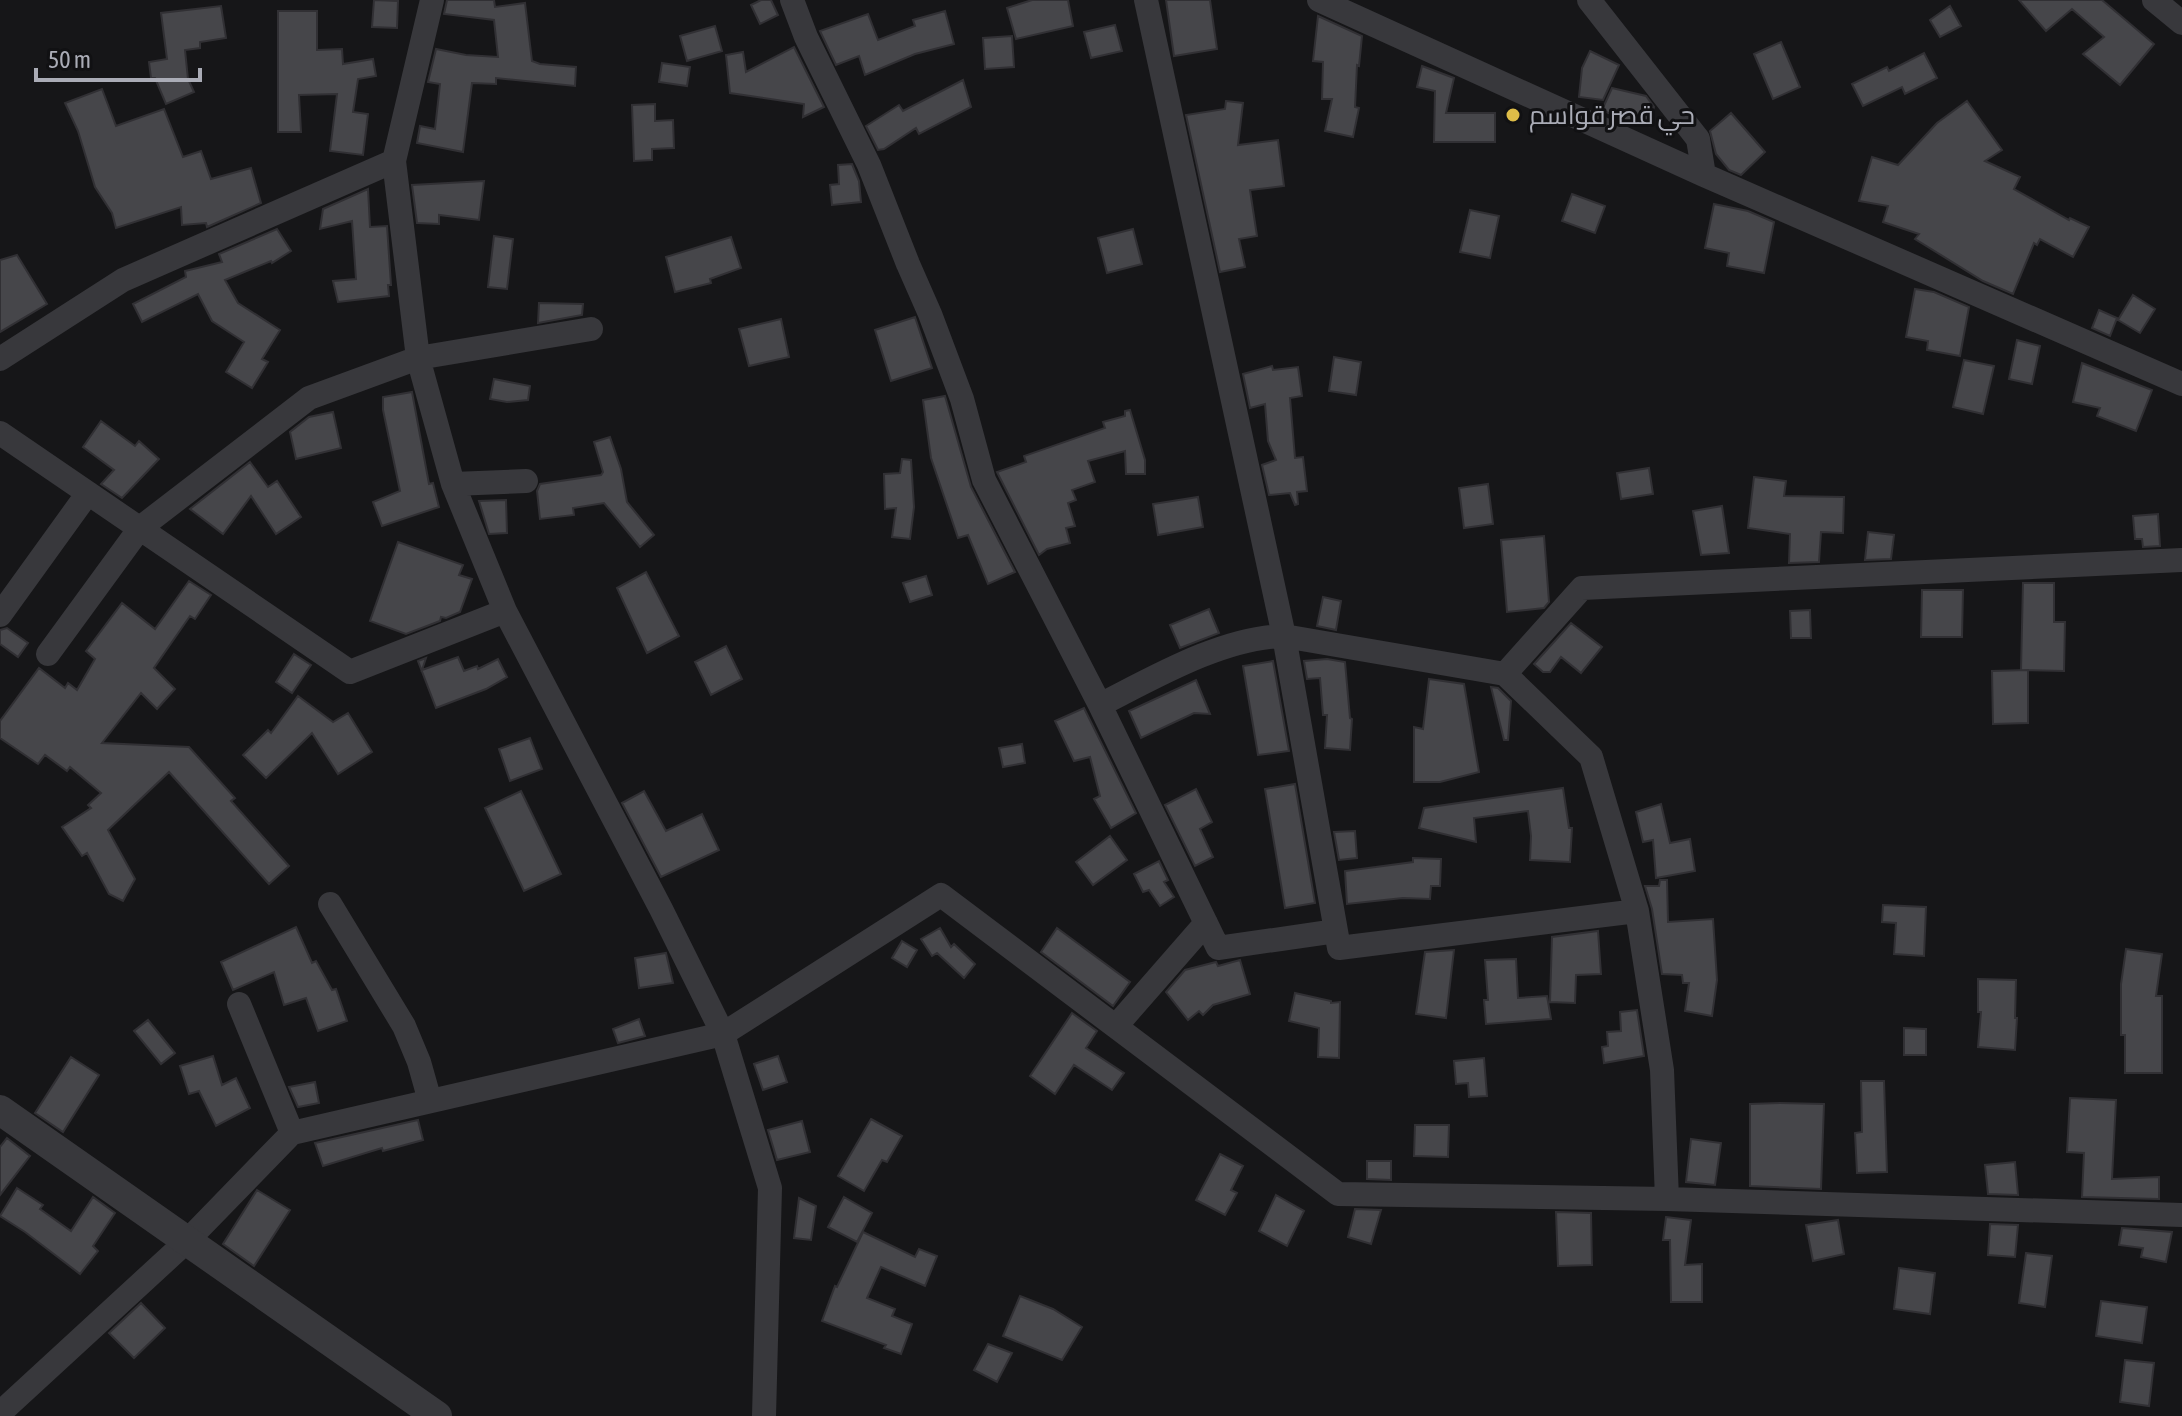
<svg xmlns="http://www.w3.org/2000/svg" width="2182" height="1416" font-family="'Asap Condensed',Cairo,sans-serif">
<rect width="100%" height="100%" fill="#161618"/>
<path fill="#46464a" stroke="#313034" stroke-width="2" d="M374,0l24,1 -1,27 -25,-1z
M447,0h47l1,7 30,-4 7,58 8,3 36,3 -1,19 -79,-8v6l-24,-1 -9,69 -46,-9 3,-17 15,3 5,-45 -12,-2 8,-33 30,6 32,2 -4,-37 -50,-6z
M761,0h10l7,15 -18,9 -9,-19z
M1032,0h36l5,26 -57,13 -9,-31z
M1166,0h44l7,49 -43,7z
M2019,0h83l52,44 -34,41 -37,-31 21,-17 -32,-28 -26,22z
M221,6l5,32 -26,4v6l-15,2 3,29 6,13 -28,12 -11,-26h-4l-2,-16 18,-3 -6,-46z
M1950,6l11,20 -21,11 -10,-17z
M278,11h39v39l25,-1 1,15 30,-5 3,17 -18,3 -5,33 15,2 -5,41 -33,-4 7,-57 -38,1 2,37h-23z
M945,11l9,33 -39,10 -50,21 -6,-19 -23,9 -16,-34 48,-17 10,26 37,-14 -2,-6z
M1318,16l44,20 -3,30 -2,-1 -2,42 4,1 -6,29 -28,-6 7,-32h-10l1,-37 -10,-1z
M1115,25l7,26 -31,7 -7,-26z
M715,26l7,25 -35,10 -7,-25z
M1012,36l2,31 -29,2 -2,-31z
M1781,42l19,45 -27,12 -19,-45z
M794,47l30,60 -21,10 1,-13 -74,-11 -4,-38 17,-3 3,20z
M1590,51l29,14 -16,35 -24,-3 3,-29z
M1924,53l13,25 -32,16 -3,-7 -39,19 -11,-22 35,-17 2,4z
M662,63l28,4 -3,19 -28,-4z
M1422,66l32,12 -8,35h49v29h-61l1,-51 -18,-4z
M963,80l8,27 -52,27 -3,-6 -32,21 -6,1 -12,-24 33,-21 4,6z
M1612,88l34,8 8,11 -5,19 -23,-5 -24,-11z
M102,89l14,37 48,-17 19,48 18,-6 10,28 40,-11 10,35 -54,24 -1,-4 -24,2 -1,-18 -65,21 -4,-15 -17,-26 -17,-56 -13,-28z
M1226,101l17,2 -5,42 40,-5 6,46 -34,4 7,46 -18,3 6,28 -25,5 -34,-157 39,-6z
M1967,101l35,49 -17,11 35,16 -6,12 55,31 1,-2 19,9 -16,30 -33,-18 -3,6 -3,-2 -21,51 -30,-13 -68,-42 4,-5 -36,-12 5,-16 -29,-5 13,-44 26,8 39,-42z
M655,104v17l18,-1 1,28 -22,1v11l-18,1 -2,-56z
M1731,113l34,39 -24,23 -12,-5 -13,-16 -6,-23z
M852,164l7,17 2,21 -29,3 -2,-20 9,-1 -1,-19z
M484,181l-5,39 -40,-5v9l-22,-1 -5,-38z
M368,189l2,38 17,-1 4,59h-3l1,11 -51,6 -5,-21 23,-2 -4,-58 -32,8 3,-20z
M1572,194l33,12 -10,27 -33,-12z
M1714,204l34,7 26,11 -10,51 -37,-7 2,-13 -24,-5z
M1470,210l29,6 -9,42 -30,-6z
M277,229l14,22 -19,12 -1,-2 -46,19 13,23 42,27 -18,29 6,3 -16,26 -26,-16 18,-30 -32,-21 -14,-27 -56,28 -9,-18 53,-27 -1,-6 37,-9 -3,-8z
M1133,229l9,35 -35,9 -9,-35z
M494,236l19,3 -6,50 -19,-2z
M731,237l10,31 -31,11 1,4 -36,9 -9,-35z
M17,255l30,49 -47,28v-72z
M1915,289l19,3 35,15 -9,49 -33,-6 1,-9 -22,-4z
M2133,295l22,14 -15,24 -22,-13z
M539,303l44,1 -1,11 -44,8z
M2099,310l18,8 -7,18 -18,-8z
M915,317l17,51 -41,13 -16,-51z
M781,319l8,38 -40,9 -10,-37z
M2017,340l23,6 -8,38 -23,-5z
M1334,357l27,5 -5,33 -27,-4z
M1964,360l30,6 -11,48 -30,-7z
M2082,363l70,27 -16,41 -39,-15 3,-8 -27,-6z
M1272,366l1,4 25,-3 4,29 -12,2 5,60 8,-1 4,34 -10,1 1,12 -3,1 -5,-12 -21,2 -7,-30 14,-5 -8,-19 -3,-37 -15,4 -7,-34z
M494,379l36,7 -2,14 -21,2 -17,-3z
M412,392l17,92 4,-1 6,24 -57,19 -9,-24 27,-11 -17,-81v-13z
M945,396l26,91 44,85 -27,12 -20,-49 -10,3 -27,-80 -8,-58z
M1130,410l15,50v14h-19l-1,-23 -37,10 7,21 -23,8 4,10 -8,3 7,23 -9,2 4,15 -23,6 -8,6 -42,-83 29,-10 -2,-6 81,-28 -2,-6 22,-6v-5z
M333,412l8,36 -45,11 -6,-27 19,-15z
M101,421l34,25 4,-5 20,18 -37,39 -21,-14 13,-14 -31,-23z
M610,437l11,32 6,33 27,33 -14,12 -36,-44 -31,5 1,7 -34,4 -3,-28 3,-7 61,-9 2,-3 -9,-30z
M902,459l9,1 3,47 -4,32 -18,-2 4,-29 -11,1 -1,-35 16,-1z
M250,462l18,25 9,-6 24,36 -25,17 -25,-38 -28,38 -33,-25z
M1649,468l4,26 -32,5 -4,-26z
M1754,477l32,4 -2,15 60,1 -1,36 -22,-1 -2,30 -30,1 1,-29 -42,-6z
M1488,484l5,40 -29,4 -5,-40z
M1198,497l5,30 -45,8 -5,-31z
M506,500l1,33 -18,1 -10,-33z
M1722,506l7,47 -28,2 -8,-44z
M2158,514l2,32 -17,1 -1,-8h-7l-2,-23z
M1868,532l26,3 -3,24 -26,1z
M1544,536l5,66 -5,6 -37,4 -6,-72z
M398,542l65,23 -4,10 13,4 -12,33 -14,6 -5,-1 -1,4 -34,13 -36,-13z
M646,572l33,64 -32,17 -30,-65z
M926,576l6,19 -22,7 -7,-19z
M189,581l22,14 -16,24 -5,-3 -36,52 21,21 -18,20 -16,-16 -39,50 87,4 46,51 -4,3 58,65 -20,18 -100,-112 -61,58 27,49 -12,22 -14,-7 -22,-41 -5,3 -20,-29 29,-19 -3,-3 13,-12 -31,-26 -3,4 -22,-16 -7,9 -38,-26v-17l39,-53 26,20 3,-5 9,7 18,-31 -9,-8 36,-48 33,26z
M2023,583h31v39h11l-1,49 -43,-1z
M1922,590h41l-1,47h-41z
M1323,597l18,4 -5,29 -19,-4z
M1209,609l10,24 -39,15 -10,-23z
M1810,610l1,28h-20l-1,-27z
M1571,623l31,24 -21,26 -20,-16 -11,15h-7l-9,-8z
M7,628l21,15 -10,14 -18,-13v-14z
M726,646l16,33 -31,16 -16,-33z
M294,654l17,11 -19,28 -16,-11z
M458,657l6,14 13,-5 1,3 20,-10 9,18 -21,12 -50,19 -18,-47 8,-3 -4,12z
M1327,659l18,3 5,56 2,1 -2,31 -25,-2 2,-33h-4l-3,-37 -13,1 -3,-18z
M1273,661l16,90 -31,4 -15,-89z
M2028,670v53l-35,1 -1,-53z
M1429,679l35,5 15,88 -39,10h-26v-55l9,2z
M1196,680l14,34 -16,-1 -53,25 -12,-27z
M1491,687l7,1 13,13 -3,39h-4z
M298,696l35,26 15,-9 24,39 -34,22 -26,-41 -46,45 -23,-23 25,-25 3,3z
M1084,708l52,105 -25,15 -17,-29 6,-3 -10,-39 -16,4 -19,-40z
M530,738l12,31 -32,12 -11,-32z
M1022,744l3,19 -22,4 -4,-19z
M1295,784l20,119 -30,5 -20,-119z
M1563,788l6,40h3l-2,34 -40,-2 1,-24 -3,-25 -54,7 2,24 -57,-14 5,-20z
M1196,789l16,33 -12,7 13,28 -18,9 -30,-61z
M521,791l40,83 -37,17 -39,-83z
M644,791l22,40 36,-17 17,36 -58,27 -39,-74z
M1661,804l9,39 20,-4 5,32 -39,7 -3,-38 -10,2 -7,-30z
M1355,831l2,27 -18,2 -5,-28z
M1110,836l17,24 -34,25 -17,-23z
M1413,858l28,1 -1,27h-9l-1,13 -27,-1 -56,6 -2,-33 68,-9z
M1159,861l9,19 -4,2 10,15 -14,9 -11,-16 -6,2 -9,-18z
M1660,880h7l1,42 45,-3 4,61 -5,36 -27,-5 4,-28h-6l-1,-8 -20,-1 -10,-65 -7,-23h14z
M1883,905l43,2 -2,49 -30,-2 2,-31 -14,-1z
M296,927l16,36 4,-2 16,29 4,-1 11,32 -29,10 -12,-33 -22,7 -10,-33 -41,18 -12,-28z
M940,928l11,19 3,-3 21,20 -11,14 -27,-25 -5,3 -11,-17z
M1057,928l73,54 -17,24 -72,-54z
M1598,931l3,43 -25,1 -1,28 -25,-1 2,-65z
M902,941l15,9 -10,17 -15,-9z
M2126,949l36,5 -6,42h6v77h-37v-38h-4v-51z
M1454,950l-8,68 -30,-4 9,-62z
M666,953l7,30 -34,5 -4,-30z
M1516,959l2,39 29,-2 4,23 -65,5 -2,-24h4l-3,-40z
M1240,960l10,34 -37,11 -10,10 -4,-4 -11,9 -22,-28 19,-22 31,-8 2,4z
M1978,979l38,1 -1,38h2l-2,32 -37,-3 3,-35h-3z
M1295,993l36,8v2l9,-1 -1,56 -21,-1 1,-29 -30,-7z
M1637,1010l7,46 -40,7 -2,-16 6,-1 -1,-14 14,-1 -1,-19z
M1072,1013l25,18 -11,17 38,25 -12,17 -38,-25 -19,29 -25,-18z
M639,1019l6,17 -27,7 -5,-14z
M148,1020l27,33 -14,11 -27,-33z
M1904,1028l22,1v26h-22z
M213,1056l9,29 14,-7 14,30 -34,18 -17,-35 -10,3 -9,-28z
M778,1056l9,26 -24,8 -9,-26z
M71,1057l28,18 -36,57 -28,-19z
M1484,1058l3,38 -18,1 -1,-14 -12,1 -2,-23z
M1861,1081h23l3,91 -30,1 -2,-40 7,-1z
M315,1082l4,21 -21,4 -9,-20z
M2070,1098l46,2 -4,79 47,-2v22l-77,-2 2,-44 -17,-1z
M1780,1103l44,1 -3,85 -71,-3v-82z
M871,1119l31,17 -15,26 -5,-2 -18,31 -26,-15z
M418,1120l5,20 -40,11 -1,-3 -59,18 -8,-23z
M802,1121l8,31 -33,8 -9,-30z
M1415,1125h34l-1,32 -34,-1z
M7,1138l23,18 -30,39v-48z
M1691,1139l30,4 -6,42 -29,-3z
M1220,1154l23,12 -12,24 6,3 -12,22 -29,-15z
M1367,1161h24v19l-24,-1z
M2015,1162l3,33 -30,-1 -3,-29z
M17,1188l26,17 -3,4 31,22 22,-34 22,16 -22,33 5,5 -18,23 -55,-42 -25,-16z
M257,1190l33,20 -36,56 -31,-22z
M1276,1195l28,16 -17,35 -28,-15z
M844,1197l28,16 -15,29 -29,-15z
M799,1198l17,8 -5,34 -17,-2z
M1355,1209l26,1 -10,34 -23,-7z
M1556,1212l35,1 1,52 -34,1z
M1666,1217l25,3 -6,45 17,-1v38h-31l-1,-62h-7z
M1838,1220l6,34 -31,7 -7,-36z
M1990,1224l28,1 -3,32 -27,-2z
M2122,1228l50,4 -6,30 -25,-5 2,-9 -24,-3z
M863,1232l52,25 4,-8 18,7 -12,30 -44,-19 -14,31 28,11 -3,7 20,8 -11,30 -17,-6 2,-3 -64,-24 13,-35 2,1z
M2026,1253l26,3 -7,51 -26,-4z
M1899,1268l36,5 -5,41 -36,-5z
M1020,1296l33,13 29,18 -20,33 -59,-24z
M2101,1301l46,6 -5,36 -46,-7z
M141,1303l24,25 -31,30 -25,-25z
M988,1344l24,9 -15,29 -23,-12z
M2125,1360l29,3 -5,43 -29,-4z"/>
<g fill="none" stroke-linecap="round" stroke-linejoin="round">
<path stroke="#38383c" stroke-width="24" d="M792,0l14,37 63,128 39,99 22,50 32,85 22,81 116,225 118,243 118,-17
M1146,0l138,636 55,312 298,-37
M1319,0l385,175 478,209
M1589,0l109,139 6,36
M2154,0l28,23
M394,161l24,197 35,126 52,127 156,298 62,125 47,154 -6,228
M0,359l123,-79 271,-119 38,-161
M0,433l350,239 155,-61
M453,484l73,-3
M0,615l88,-122
M48,654l92,-126 169,-130 109,-40 173,-29
M1505,674l86,83 46,154 25,159 5,129
M1100,705c53,-27 123,-68 184,-69l221,38 77,-86 600,-28
M330,904l74,122 15,36 11,39
M239,1004l53,129
M1116,1026l90,-103
M0,1413l187,-172 105,-108 431,-99 218,-139 397,299 329,5 515,16"/>
<path stroke="#38383c" stroke-width="30" d="M0,1110l437,306"/>
</g>
<circle fill="#debd48" stroke="#111113" stroke-width="3" cx="1513" cy="115" r="8"/>
<g text-anchor="middle" stroke-width="6" stroke-linejoin="round" paint-order="stroke">
<g font-size="26" fill="#aaacb6" stroke="#111113" text-anchor="start">
<text x="1529" y="124">حي قصر قواسم</text>
</g>
</g>
<path d="M36 68v12h164v-12" fill="none" stroke="#aaacb6" stroke-width="4"/>
<text x="48" y="68" font-size="24" fill="#aaacb6" stroke="#111113" stroke-width="6" paint-order="stroke">50 m</text>
</svg>
